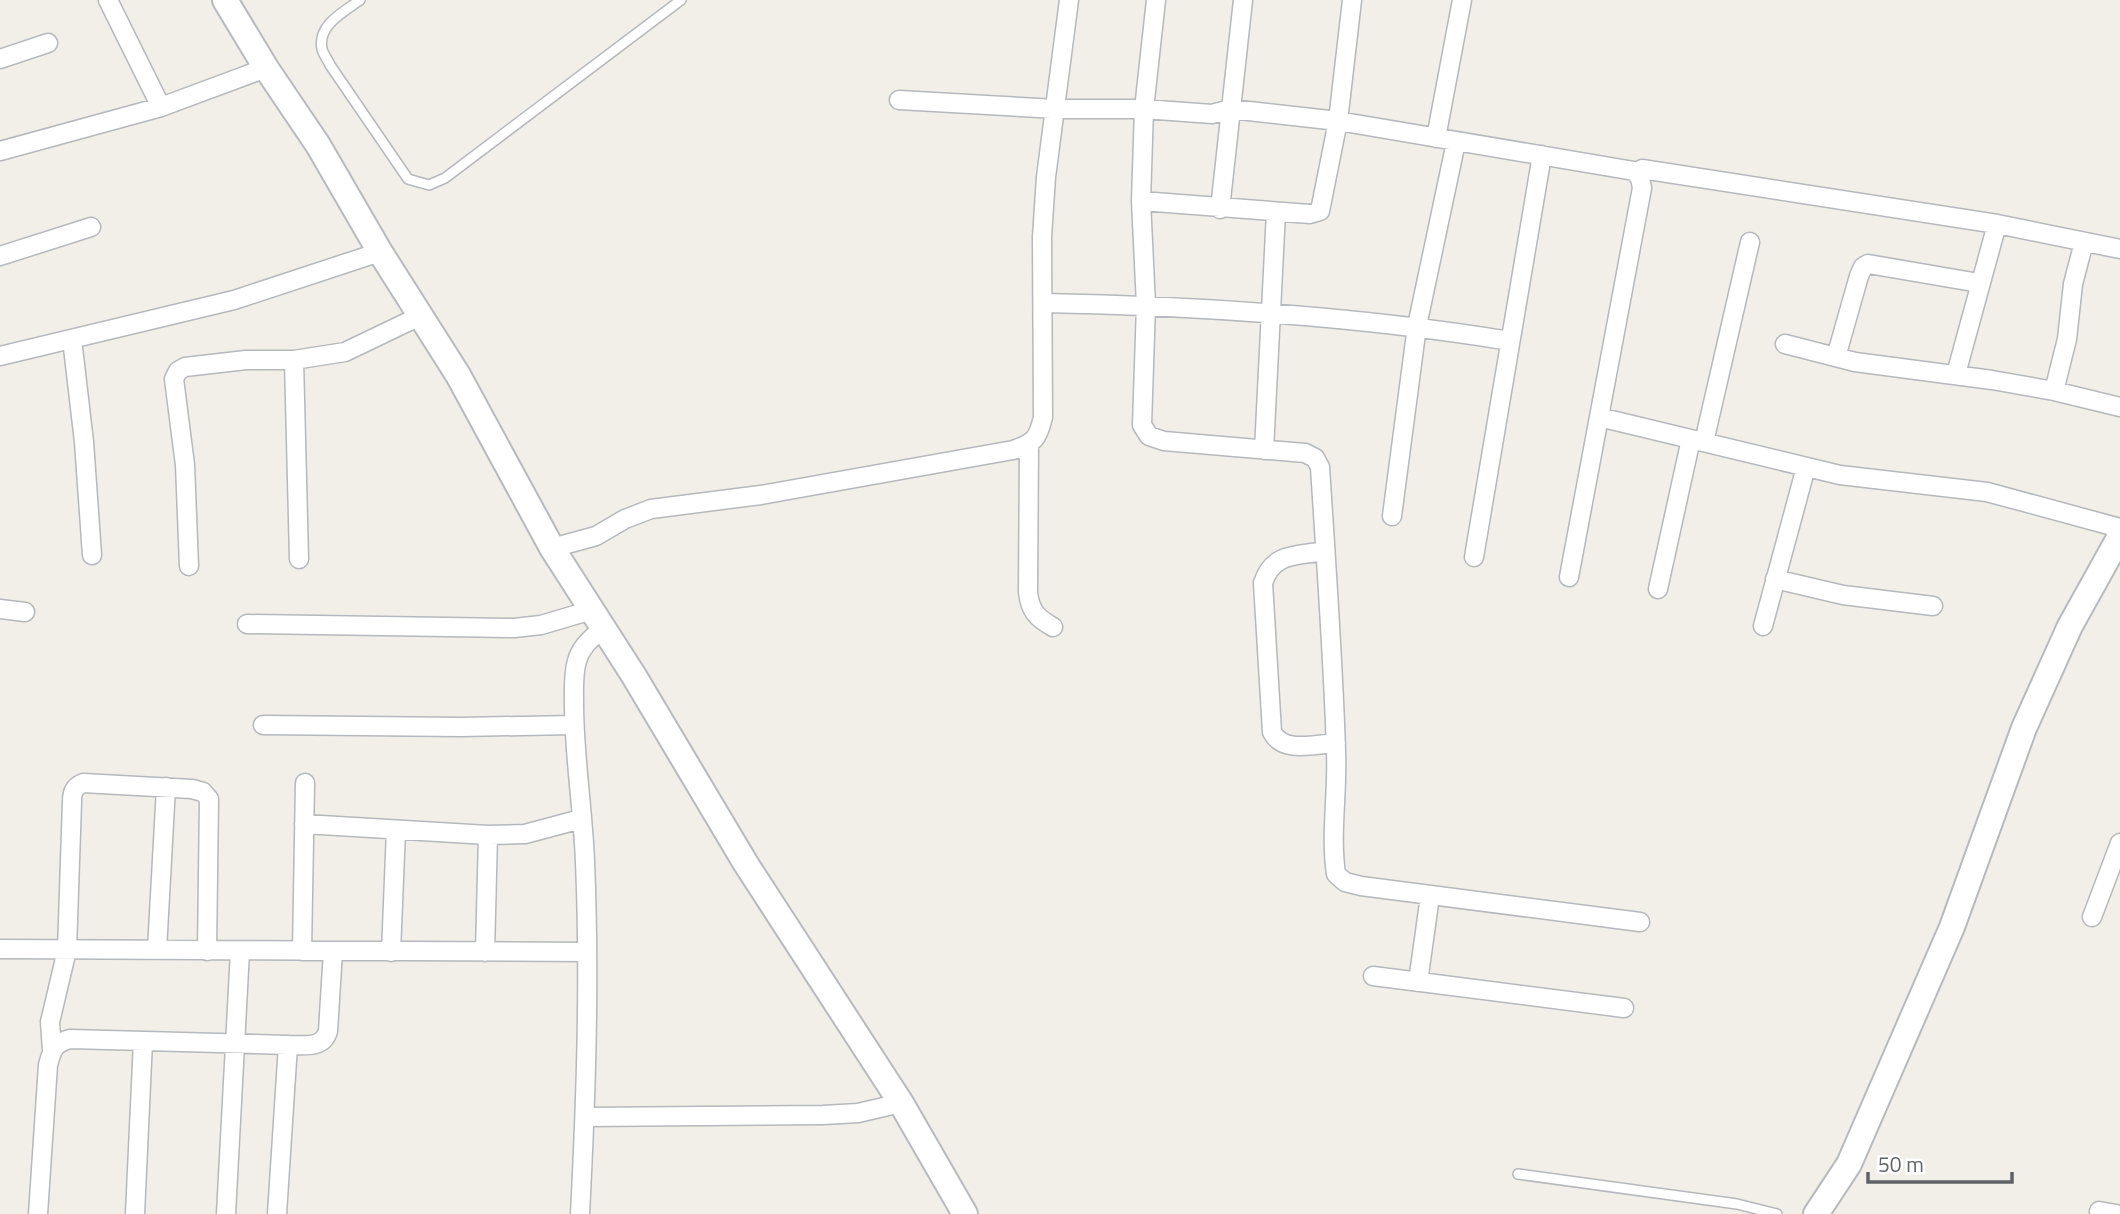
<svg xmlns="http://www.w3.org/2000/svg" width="2120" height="1214" font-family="'Titillium Web',sans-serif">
<rect width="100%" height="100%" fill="#f1efe8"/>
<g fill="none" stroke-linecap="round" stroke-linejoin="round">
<g stroke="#b5b8bc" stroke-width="12">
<path id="lane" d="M360,0c-16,12 -43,25 -38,49 1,5 6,11 8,16l78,114 21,6 16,-7 236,-178
M1518,1174l219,30 40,10"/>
</g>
<g stroke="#b5b8bc" stroke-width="21">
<path id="street" d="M108,0l53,107
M1156,0l-12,109 -3,92 5,104 -4,120 7,11 15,5 141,12 10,5 5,9c6,94 13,189 16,284 2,41 -6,83 0,123l9,8 16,4 279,36
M0,59l48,-16
M899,100l157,9h88l68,5 19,-5 107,12 296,50 6,7 2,10 -73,389
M1436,138l26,-138
M0,151l161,-44 105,-39
M1642,169l355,55 123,25
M1141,201l169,13 10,-3 18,-90 14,-121
M1220,209l23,-209
M0,256l91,-29
M1044,303c156,3 312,13 466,38
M72,339l12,103 8,113
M1785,344l70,18 137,18 62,11 66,16
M0,356l234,-56 146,-48
M1836,357l23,-81 4,-9 5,-3 111,19
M294,360l5,199
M1956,374l41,-150
M2054,391l13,-52 6,-55 11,-42
M1599,417l241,58 147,17 133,36
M1704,442l46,-200
M1029,444l-1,148c2,19 9,26 25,35
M1264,450l12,-238
M1392,516l25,-190 39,-184
M552,548l44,-12 29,-17 26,-10 110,-14 252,-45c21,-7 25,-11 30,-33l-1,-180 4,-60 23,-177
M1325,551c-28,5 -52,1 -62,32l9,149c11,22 43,12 64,11
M1474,557l68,-402
M189,566l-4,-101 -11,-86 4,-8 7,-4 61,-7h48l51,-8 75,-36
M1775,579l68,16 90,11
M1658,589l33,-150
M0,609l25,3
M247,624l267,4 27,-3 51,-15
M1763,626l43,-159
M263,725l197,2 114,-2
M304,824l184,11 37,-1 56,-15
M2092,917l28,-74
M0,949l587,3
M157,950l9,-163
M302,951l3,-168
M391,952l5,-122
M485,952l3,-117
M1373,976l251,32
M1418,982l12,-86
M52,1050l-2,-28 17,-72 5,-148c0,-10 2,-15 11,-19l109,6 11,3 6,7 -2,152
M585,1117l238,-2 35,-2 43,-10
M2099,1211l17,3
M38,1214l10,-149c4,-15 6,-22 22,-26l218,6c16,0 35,4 40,-14l5,-80
M135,1214l8,-173
M226,1214l14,-263
M277,1214l11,-169
M580,1214c6,-117 10,-234 5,-352 -2,-53 -11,-106 -11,-159 0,-14 -1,-29 3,-42 4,-15 15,-23 26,-33"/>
</g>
<g stroke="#b6babf" stroke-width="28">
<path id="secondary" d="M225,0l41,68 52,77 62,107 78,123 94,173 82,128 112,188 155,239 64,111
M1816,1214l33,-50 103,-237 72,-199 46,-102 50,-90"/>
</g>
<use href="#lane" stroke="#fff" stroke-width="9"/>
<use href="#street" stroke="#fff" stroke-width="18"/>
<use href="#secondary" stroke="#fff" stroke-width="24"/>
</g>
<path d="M1868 1172v10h144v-10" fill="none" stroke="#5f6368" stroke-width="3.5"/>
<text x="1878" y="1172" font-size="21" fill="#5f6368" stroke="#ffffff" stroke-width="5" paint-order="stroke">50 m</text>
</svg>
